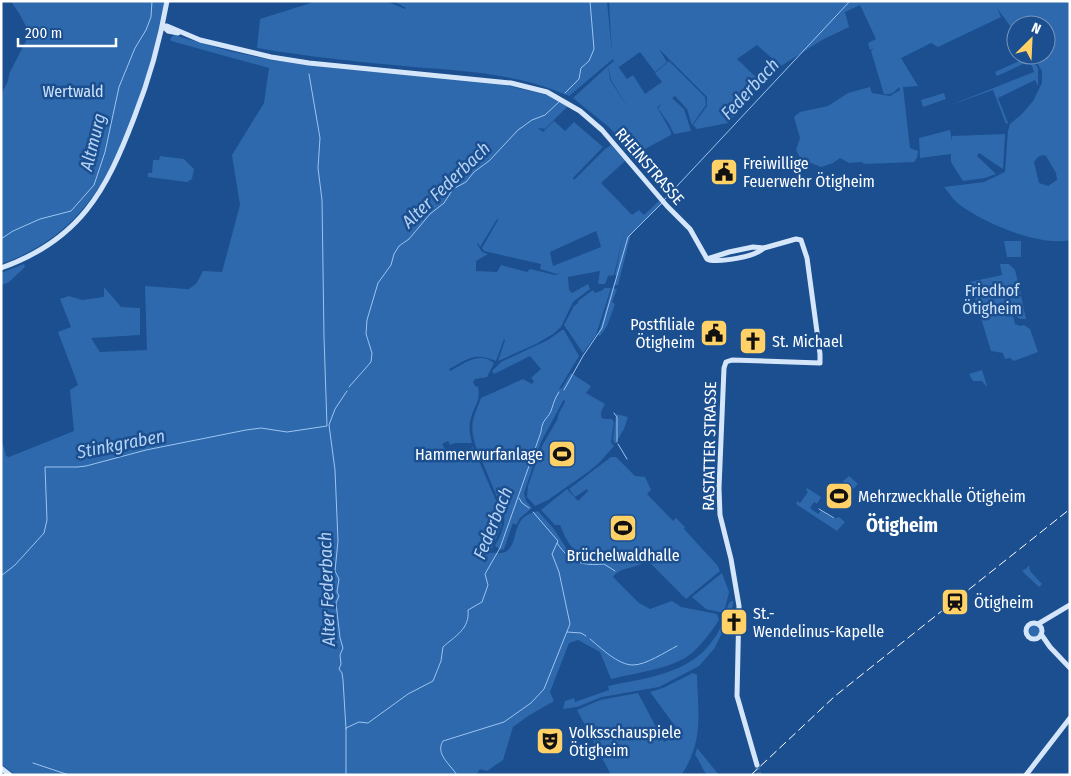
<svg xmlns="http://www.w3.org/2000/svg" width="1071" height="776" font-family="'Fira Sans Condensed',sans-serif">
<rect width="100%" height="100%" fill="#1b4f8f"/>
<path fill="#2e69ad" fill-rule="evenodd" d="M14,1h151c-4,30 -13,57 -22,85 -26,81 -56,148 -142,178v-169l7,-14 1,-7 19,-37v-7l-9,-17 -7,-10z
M317,1h69l19,8 1,-1 -13,-7h214l5,52 -3,-52h461v239c-30,7 -86,-17 -110,-35 -6,-4 -11,-12 -16,-18l40,-5 21,-10 3,-41 2,-7 12,-10 11,-13 9,-18v-12l-10,-16h14v-30h-30v9l-19,-26 4,9 -63,30 -7,-4 -4,-6 4,6 -30,15 17,28 -15,1 7,61 8,3 -1,7 -3,4 -50,2 -2,-2 -13,1 -9,-5 -7,5 -12,4 -20,-8 -5,-9 4,-12 -6,-21 6,-5 28,-6 20,-13 22,-6 2,6 18,3 10,-6 -1,-3c-5,6 -8,8 -15,7l-13,-43 3,-3 -4,2 -2,-7 8,-4 -16,-34 -15,7 4,15 -27,13 -41,26 -24,-21 -20,14 26,25 -35,39 -31,6 -4,-4 14,-19v-9l-48,-48 8,13 -12,10 -15,-20 -21,15 -2,-2 10,14 6,-4 12,19 17,-12 -7,-9 14,-12 36,36 1,8 -14,20 -5,-16 -12,-13 -3,2 12,11 7,22 -17,3 -5,-10 -11,-16 4,-4 -5,3 14,25v3l-37,20 -24,-27 -37,-30 35,-32 2,14 20,31 -19,-31 -3,-14 6,-5 -1,-2 -44,37c-49,-22 -103,-25 -156,-29 -52,-5 -104,-10 -156,-19l3,-29zM1043,155l3,1 10,17 1,7 -9,6 -9,-3 -5,-21 4,-5z
M174,35l55,16 42,9 229,24 47,11 21,11 -23,23 -7,-1 5,4 11,-11 11,10 9,-9 29,25 -30,31 1,2 31,-31 6,-4 14,16 -24,22 31,32 7,-5 5,5 15,-14 3,3 -31,30 -13,51h-4l3,-9 -2,-1 9,-44 -10,44 -6,1 -3,8h-7l2,-13 -32,6 1,13 3,3 16,-9 2,5 -17,13 -12,25 -8,7 -17,10 -38,17 7,-21 -1,-1 -8,22c-23,-9 -27,-2 -47,8l1,2c14,-7 29,-20 44,-8l-7,14 -12,2 -2,3 2,4 3,1c3,14 -4,19 -7,31 -3,9 -1,17 1,25h-17l-5,2 -2,-4 -6,3 4,7 -2,1 3,7 26,-12 30,70 -2,10 -11,26c5,-1 11,1 15,-1 16,-8 3,-35 33,-41 6,7 13,14 18,21 4,6 7,12 11,17 9,10 26,13 37,7l-2,-3 -4,2 -2,-3c-22,7 -29,-10 -36,-27h-5l-14,-15 26,-21 11,12 10,-10 -1,-2 -12,8 -6,-8 42,-32h5l19,19 10,1 6,13 -4,4 26,27 3,-3 9,9 -1,2 33,36 3,6 -34,28 -41,-41 -1,4c-10,7 -24,5 -31,15l26,26 11,6 22,-8 9,6 36,7 2,6c-8,12 -16,23 -27,33 -19,16 -58,20 -81,26l-11,-27 -22,-12 -9,3 -19,49 4,9 -26,15 -15,11 -10,33 -16,11 -7,-2 -4,6h-460l-15,-11v-327l5,19 3,1 65,-26 -4,-41 8,-5 -20,-53 13,-5 -11,-28 9,-3 13,4 22,-3v-10l17,20 19,1v27l-49,3 9,14 47,-2 -2,-64 42,3v1l9,-6 7,-13 19,1 18,-67 -8,-50 32,-52 5,-35 -98,-27 -1,-2zM497,219l1,1 -16,28 2,3 57,13 -1,5 17,5 7,-2 -9,3 -25,-6 -3,3 -26,-7 -4,7 -21,-1v-10l12,-7 -6,-2 -5,-8 1,-1 2,4zM596,231l4,12 4,-2 -4,2 1,4 -48,19 -3,-14z
M1030,56l8,12v18l-3,-6 -37,18 10,25 -2,1 -13,-34 -45,16 86,-34 -4,-11 -33,15 -2,-4z
M944,93l2,6 -23,8 -2,-7z
M950,130l2,11v-5l53,-2 -2,35 -24,-16 -2,3 19,18 -11,4 -22,3 -12,-19v-8l-31,4 -1,-20z
M160,156l24,3 10,10 -2,10 -5,3 -39,-5v-4h4l1,-13h6z
M1004,241h17v16h-14z
M24,264l1,3 -16,15 -7,3 -1,-12z
M1000,264h9l6,6 6,24 -6,1 -4,-2 -4,2 2,4 12,-3 5,23h-6l-6,-4 -1,1 2,8 5,2 4,-1 6,4 8,23 -24,9 -4,-3 -5,1 -2,-6 -12,-2 -21,-69 32,-7z
M604,288h7l-15,47 -13,18 -19,-28 10,-19 4,-3v-2l15,-11 2,3 8,-3z
M612,288l5,1 -5,13 3,2 -8,22 -7,10 -2,-1z
M562,330h2l15,26 -20,33 3,-1 9,-15 20,13 -5,7 19,11 -4,8v5l3,2h8l2,3 -3,20 3,4 -15,17 -11,9 -40,28 -13,6 -8,-9 1,-11 14,-40 15,-26 2,-7 6,-11 -1,-3 -23,43 -17,51 2,8 6,7 -12,10 -4,7 -3,-2 -9,26 -3,1 -6,-4c5,-10 11,-20 9,-32l-29,-70c-6,-21 -1,-27 6,-46l42,-19 9,5 2,-3 -3,-3 10,-9 -11,-13 -36,18 -2,-3 9,-9 47,-22z
M982,370l5,16h-1l-4,-5h-9l-4,-7z
M616,414l12,3 -4,12 -9,15 -2,-4z
M849,476l9,8 -6,6 -10,-8z
M807,488l14,9 -4,7 -3,-2 -4,6 8,6 3,-3 13,8 5,-2 6,5 -8,9 -41,-27 1,-3 3,2 8,-11 -2,-2z
M1029,565l1,6 12,13 -3,3 -17,-16 5,-3z
M722,573l7,19 -5,21 -18,-4 -14,-12z
M731,601h2v4l-12,30 -7,14 -15,17 -40,21 -57,10 -25,10 -14,2 2,-8 9,-3 1,4 34,-12 -1,-4c37,-8 82,-12 105,-46 5,-6 8,-14 11,-21 3,-6 2,-13 7,-18z
M1028 631a6 6 0 1 1 12 0a6 6 0 1 1-12 0Z
M693,673l4,2c1,38 7,65 -15,99l-71,1 -34,-65 23,-10 38,-7 26,49 17,-8 -31,-42 13,-4z
M697,748l22,27h-12c-5,-6 -7,-14 -12,-20z"/>
<g fill="none" stroke-linecap="round" stroke-linejoin="round">
<path stroke="#9cc4f0" stroke-width="1" d="M565,93l14,-14 2,-11 8,-7 5,-12 -4,-48
M664,200l186,-199
M1,239l12,-8 27,-12 31,-8 23,-26 11,-33 14,-65 16,-39 11,-18 5,-13 1,-16
M349,387l22,-25 1,-9 -6,-19 1,-14 11,-37 13,-18 3,-11 5,-8 10,-7 21,-25 14,-11 9,-14 13,-7 8,-10 15,-11 29,-31 14,-10 13,-5 15,-14
M564,390l19,-34 19,-28 26,-91 34,-34
M614,413l3,4v25
M618,444l9,15
M519,498l3,5 7,5
M819,509l15,9
M533,512l25,29 -1,2c13,19 24,23 47,21l11,7
M1,576l14,-11 29,-32 3,-13 -2,-53h32l9,-1 60,-16 100,-20 15,-2 26,4 40,-6 -3,-89 -2,-137 -4,-32 2,-30 -11,-64
M567,632l14,1 5,3
M590,639c11,9 28,26 43,26 13,0 32,-13 44,-19
M346,729l-3,-49 -1,-7 -3,-4 2,-5 -1,-9 3,-7 -3,-10 -4,-35 3,-7 -2,-4 2,-13 -4,-8 3,-30 -3,-71 -6,-45 6,-16 12,-18
M33,763l36,12
M346,775v-47l13,-6 9,1 40,-29 25,-13 8,-20 2,-14c12,-11 27,-18 25,-37l14,-8 6,-17 -3,-11 15,-26 41,-116c1,-14 8,-13 11,-24 2,-6 3,-10 7,-16
M457,775c-7,-11 -22,-21 -14,-34l61,-19 27,-19 13,-14 26,-65 -11,-52 -7,-18 5,-11"/>
<path stroke="#3d69a0" stroke-width="5" stroke-dasharray="5 2.5" stroke-linecap="butt" d="M757,765l2,10"/>
<path stroke="#d6e6fa" stroke-width="5" d="M163,26h4l33,14 71,17 38,6 202,20 36,9 33,19 22,19 65,76 23,23 17,30
M163,26l5,5 10,2
M707,259l22,-7 24,-5 11,1 32,-9 5,1 6,18 13,96v9l-88,-3 -6,2 -2,6 -5,120 1,27 11,44 8,47 -2,90 20,69
M709,260c14,2 45,-3 55,-12
M1,268c79,-28 105,-77 133,-150 15,-38 26,-77 33,-117
M1026 631a8 8 0 1 1 16 0a8 8 0 1 1-16 0Z
M1038,624l32,-19
M1041,634l9,13 20,21
M1,768l9,7
M1026,775l44,-57"/>
<path stroke="#fff" stroke-width="1" stroke-dasharray="9 4" stroke-linecap="butt" d="M751,775l84,-79 235,-187"/>
</g>
<defs>
<g id="civic-square" transform="scale(1.4375)"><rect x="-9" y="-9" width="18" height="18" rx="4" fill="#ffd166" stroke="#1b4f8f"/><path d="M-.6-6.5H3V-4.5H.6V-3L4-1V1h2V6H-6V1h2V-1L-.6-3ZM-1.2 2.5V6h2.4V2.5Z" fill="#111"/></g>
<g id="church-square" transform="scale(1.4375)"><rect x="-9" y="-9" width="18" height="18" rx="4" fill="#ffd166" stroke="#1b4f8f"/><path d="M-1.2-6h2.4v3.5h3.3v2.4h-3.3V6h-2.4V-.1h-3.3v-2.4h3.3Z" fill="#111"/></g>
<g id="stadium-square" transform="scale(1.4375)"><rect x="-9" y="-9" width="18" height="18" rx="4" fill="#ffd166" stroke="#1b4f8f"/><path d="M0-5a6.5 5 0 1 0 0 10a6.5 5 0 1 0 0-10ZM-3.5-1.8h7v3.6h-7Z" fill="#111"/></g>
<g id="station-square" transform="scale(1.4375)"><rect x="-9" y="-9" width="18" height="18" rx="4" fill="#ffd166" stroke="#1b4f8f"/><path d="M-3-6H3Q5-6 5-4V2Q5 4 3 4L4.5 6H3L1.5 4h-3L-3 6H-4.5L-3 4Q-5 4-5 2V-4Q-5-6-3-6ZM-3.5-4v3h7v-3ZM-3.5 1v1.5H-2V1ZM2 1v1.5H3.5V1Z" fill="#111"/></g>
<g id="theatre-square" transform="scale(1.4375)"><rect x="-9" y="-9" width="18" height="18" rx="4" fill="#ffd166" stroke="#1b4f8f"/><path d="M-5-5.5Q0-4 5-5.5V0Q5 5 0 6Q-5 5-5 0ZM-3.3-2.5H-1v1.5H-3.3ZM1-2.5H3.3v1.5H1ZM-2.8 1Q0 5.5 2.8 1Z" fill="#111"/></g>
</defs>
<g fill-rule="evenodd">
<use href="#civic-square" x="724" y="172"/>
<use href="#civic-square" x="714" y="333"/>
<use href="#church-square" x="753" y="341"/>
<use href="#stadium-square" x="562" y="454"/>
<use href="#stadium-square" x="839" y="496"/>
<use href="#stadium-square" x="623" y="528"/>
<use href="#station-square" x="955" y="602"/>
<use href="#church-square" x="734" y="622"/>
<use href="#theatre-square" x="550" y="741"/>
</g>
<g text-anchor="middle" stroke-width="5" stroke-linejoin="round" paint-order="stroke">
<g font-size="16" fill="#cfe3fa" stroke="#1b4f8f">
<text x="73" y="97">Wertwald</text>
<text x="992" y="296">Friedhof<tspan x="992" dy="18">Ötigheim</tspan></text>
</g>
<g font-size="16" fill="#fff" stroke="#1b4f8f" text-anchor="start">
<text x="743" y="169">Freiwillige<tspan x="743" dy="18">Feuerwehr Ötigheim</tspan></text>
<text x="695" y="330" text-anchor="end">Postfiliale<tspan x="695" dy="18">Ötigheim</tspan></text>
<text x="772" y="347">St. Michael</text>
<text x="543" y="460" text-anchor="end">Hammerwurfanlage</text>
<text x="858" y="502">Mehrzweckhalle Ötigheim</text>
<text x="623" y="561" text-anchor="middle">Brüchelwaldhalle</text>
<text x="974" y="608">Ötigheim</text>
<text x="753" y="619">St.-<tspan x="753" dy="18">Wendelinus-Kapelle</tspan></text>
<text x="569" y="738">Volksschauspiele<tspan x="569" dy="18">Ötigheim</tspan></text>
</g>
<g font-size="16" fill="#fff" stroke="#1b4f8f">
<text transform="translate(650 166) rotate(49)" y="6">RHEINSTRASSE</text>
<text transform="translate(709 446) rotate(-89)" y="6">RASTATTER STRASSE</text>
</g>
<g font-size="18" font-style="italic" fill="#b5d3f5" stroke="#1b4f8f">
<text transform="translate(750 89) rotate(-47)" y="6">Federbach</text>
<text transform="translate(93 142) rotate(-76)" y="6">Altmurg</text>
<text transform="translate(446 185) rotate(-44)" y="6">Alter Federbach</text>
<text transform="translate(121 444) rotate(-11)" y="6">Stinkgraben</text>
<text transform="translate(493 523) rotate(-68)" y="6">Federbach</text>
<text transform="translate(327 589) rotate(-92)" y="6">Alter Federbach</text>
</g>
<g font-size="19" font-weight="bold" fill="#fff" stroke="#1b4f8f">
<text x="902" y="532">Ötigheim</text>
</g>
</g>
<rect width="1071" height="776" fill="none" stroke="#ffffff" stroke-width="5"/>
<g transform="translate(1031 40) rotate(24)"><circle r="24" fill="#1b4f8f" stroke="#7695bc"/>
<path d="M0-4L9 19L0 12L-9 19Z" fill="#ffd166"/>
<text y="-8" font-size="14" font-weight="bold" text-anchor="middle" fill="#ffffff">N</text>
</g>
<path d="M18 38v8h98v-8" fill="none" stroke="#ffffff" stroke-width="2.5"/>
<text x="25" y="38" font-size="15" fill="#ffffff" stroke="#1b4f8f" stroke-width="4" paint-order="stroke">200 m</text>
</svg>
